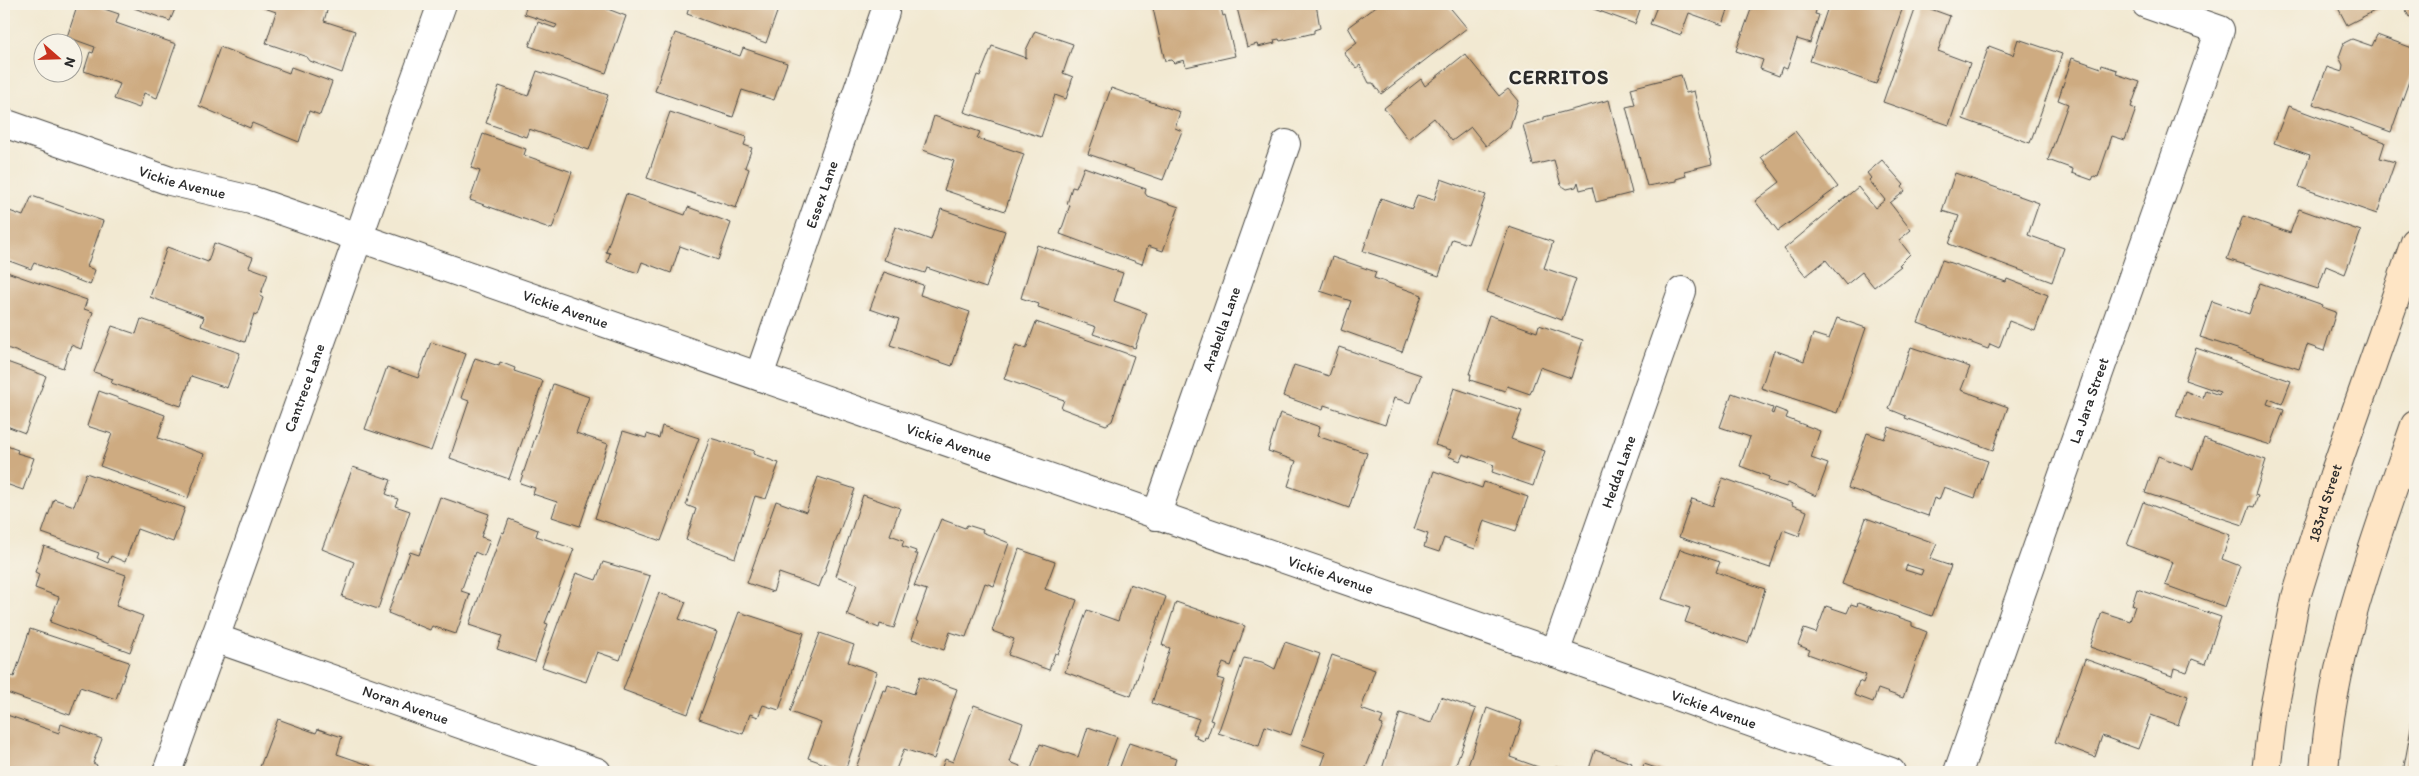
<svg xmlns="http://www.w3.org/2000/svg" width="2419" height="776" font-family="Itim,sans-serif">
<rect width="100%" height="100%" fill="#f7f3e8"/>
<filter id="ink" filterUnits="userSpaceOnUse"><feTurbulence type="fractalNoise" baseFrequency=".02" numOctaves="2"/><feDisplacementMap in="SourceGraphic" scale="10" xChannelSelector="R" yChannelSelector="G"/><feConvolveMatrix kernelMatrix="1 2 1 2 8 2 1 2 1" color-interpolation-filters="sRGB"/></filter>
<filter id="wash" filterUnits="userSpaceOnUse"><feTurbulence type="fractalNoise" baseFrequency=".0096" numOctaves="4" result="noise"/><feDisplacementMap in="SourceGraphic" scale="20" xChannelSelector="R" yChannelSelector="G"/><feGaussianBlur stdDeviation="1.12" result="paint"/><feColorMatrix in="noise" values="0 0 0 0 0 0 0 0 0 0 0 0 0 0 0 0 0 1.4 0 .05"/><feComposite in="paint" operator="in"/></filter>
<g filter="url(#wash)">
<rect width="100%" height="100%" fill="#f2e9d2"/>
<g id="blocks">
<path fill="#ceab81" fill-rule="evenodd" d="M78,4h12l29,10 -3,9 60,21 -19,54 -13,-5 -5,15 -25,-9 6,-15 -36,-13 6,-19 3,1 2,-6 -28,-10z
M135,4h42l-7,17 -36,-13z
M263,4h66l-5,17 31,10 -13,42 -32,-12 -3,-4 -41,-14 10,-31 -14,-5z
M527,4h79l-1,4 21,8 -20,57 -77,-27 9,-24 17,6 2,-3 -33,-11z
M690,4h90l-14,39 -79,-29z
M1152,4h68l3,12 2,-1 10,41 -49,11 -2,-7 -10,3 -3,-3 -6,1z
M1236,4h80l4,24 -6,2v3l-34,8 -1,-2 -5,1 1,3 -17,4 -1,-3 -10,3z
M1379,4h68l20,24 -86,66 -8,-11h-4l-9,-18 -4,3 -12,-15 13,-10 -9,-16z
M1580,4h62l-7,20z
M1658,4h72l-7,21 -34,-12 -8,22 -31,-11z
M1753,4h65l-3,10 4,1 -9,28 -13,-4 -10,30 -5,-2 -3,9 -19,-7 3,-9 -27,-9z
M1829,4h75l-28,80 -66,-23z
M1917,4l33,12 -12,35 32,12 -21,62 -66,-23z
M2336,4h49l1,1 -39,20z
M2403,4h12v10l-6,3z
M1035,31l38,13 -10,29 10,4 -7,22 -11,-4 -14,42 -77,-25 13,-37 3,1 12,-30 34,12v-8z
M675,33l65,23 3,-8 44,15 -13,37 -32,-10 -9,27 -78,-26z
M2377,35l38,14v15l-24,68 -78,-28 14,-37 15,5 1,-7 -4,-8 5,-14 8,-4 20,7z
M2018,39l44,15 -32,89 -67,-24 26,-73 24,9z
M220,47l69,26 2,-6 41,15 -12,33 -11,-4 -10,31 -47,-19 -2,5 -51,-22z
M1465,54l34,42 9,-7 10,12 -8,26 -24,19 -15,-19 -19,14 -18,-23 -26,21 -24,-31 37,-29 4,7z
M2072,58l29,10 1,-3 15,5 -1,4 24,8 -9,25 5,2 -11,31 -13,-4 -14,41 -4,-1 -2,4 -20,-7 1,-4 -25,-9 20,-56 -10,-4z
M537,71l71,24 -19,55 -60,-21 -3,8 -40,-14 13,-37 29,10z
M1681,75l5,18 8,-2 18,73 -28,7 2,5 -10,3v2l-29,5 -21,-79 9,-2 -4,-17z
M1111,88l69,24 -5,16 7,3 -19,49 -75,-26z
M1609,100l23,93 -36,9 -4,-15 -12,3 -2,-8 -2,5 -9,2 -6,-4 -7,-25 -21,5 -10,-40 21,-6v-2z
M2288,106l97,36 -5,16 15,4 -18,52 -78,-27 11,-32 -36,-12z
M670,112l77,25 -3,8 8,3 -7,19 4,2 -13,39 -89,-30z
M934,116l46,16 -3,6 47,16 -19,57 -61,-21 10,-29 -31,-11z
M1795,131l43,56 -60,44 -23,-30 25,-19 -19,-25z
M483,134l43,15 -2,6 48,17 -20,57 -82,-29 10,-29 -9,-3z
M1882,160l22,25 -2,2 3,4 -15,12 21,27 -12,10 11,14 -11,11 2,1 -27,21 -12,-15 -16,13 -20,-25 -20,16 -22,-27 74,-62 17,21 10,-8 -16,-20 2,-2 -4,-5z
M1084,167l62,22 -1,4 2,3 32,11 -16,44 -15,-5 -6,18 -82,-30 10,-29 -3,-1 5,-17 4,1z
M1955,173l84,30 -11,32 36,13 -12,34 -103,-38 10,-28 -17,-5z
M1441,179l45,16 -18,49 -16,-5 -13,37 -76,-25 18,-53 31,11 5,-14 17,5z
M626,194l59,21 3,-8 43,16 -13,37 -38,-14 -9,27 -29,-11 -4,11 -31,-11 3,-9 -4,-1z
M32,196l71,25 -16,46 8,3 -5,15 -56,-22 -3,6 -27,-10v-50l19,7z
M941,209l64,22 -19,57 -59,-20 -2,5 -41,-13 11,-33 36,13z
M2299,209l62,22 -16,43 -19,-8 -8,23 -91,-30 16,-43 47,17z
M1509,227l44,15 -9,26 32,11 -14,41 -75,-28z
M214,243l39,14 -4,10 19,7 -8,22 3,2 -6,17 -3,-1 -9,28 -44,-16 3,-9 -54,-20 17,-50 41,15z
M1037,245l86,28 -9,28 33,12 -12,35 -42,-14 3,-7 -58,-20 1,-3 -18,-6z
M1332,257l44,15 -2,6 48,17 -20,57 -61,-22 10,-29 -31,-10z
M1942,260l64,22 1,-3 41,16 -13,36 -26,-10 -10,27 -9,-4 -2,5 -70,-26z
M4,271l83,29 -3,9 9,3 -12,37 -10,-4 -8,23 -59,-21z
M884,272l39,13 -3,10 50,17 -18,54 -62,-21 9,-26 -29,-10z
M2260,283l63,22 -1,2 14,5 -12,39 -17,-6 -8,24 -99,-32 12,-36 37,13z
M1489,315l48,17 2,-7 44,15 -12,38 -31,-11 -10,27 -23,-8 -2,5 -35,-11 1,-6h-2z
M1837,318l29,10 -29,85 -76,-25 13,-38 30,11 9,-27 16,5z
M141,319l99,34 -13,35 -36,-12 -10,30 -70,-23 2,-4 -19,-7 18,-46 24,8z
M1036,322l98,34 -22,65 -6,4 -45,-17 3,-8 -60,-21 12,-34 10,4z
M431,342l35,12 -35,97 -66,-22 22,-62 31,11z
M1339,347l82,28 -10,28 -17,-5 -9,27 -61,-20 -1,5 -40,-14 11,-31 35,11z
M1911,347l59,20 -9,23 47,17 -15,43 -88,-32 1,-2 -17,-7z
M2196,348l95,33 -9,23 -13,-5 -2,5 17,6 -13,35 -95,-29 9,-25 18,7 2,-8 14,5 1,-3 -35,-12z
M475,358l24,8 1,-4 15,6 -1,3 29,10 -34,98 -59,-21 19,-57 -8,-3z
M4,361l42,15 -21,57 -21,-8z
M553,384l36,13 -13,36 32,11 -28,82 -28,-9 5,-15 -24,-8 2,-6 -15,-5z
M1454,388l68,23 -11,28 34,12 -12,35 -41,-14 2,-7 -31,-11 -3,7 -12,-5 3,-6 -16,-5z
M99,391l66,24 -7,23 46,16 -16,44 -88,-32 12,-32 -25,-8z
M1732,393l41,15 -2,5 2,1 2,-6 13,5 -2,5 34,13 -9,27 17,6 -12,32 -28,-13 -2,4 -18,-6 1,-4 -29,-11 10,-29 -30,-10z
M1280,413l40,14 -3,9 50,17 -18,55 -61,-22 8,-25 -28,-10z
M662,426l37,12 -38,103 -66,-23 28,-87 23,7 1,-4 12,4z
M1889,427l99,34 -13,37 -31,-11 -5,13 -5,-2 -6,18 -80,-28 19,-55 17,6z
M710,438l45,13 -2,3 26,9 -13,36 -11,-3 -20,62 -49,-18 10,-31 -10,-4z
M2204,438l62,22 -11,35 3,1 -4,11 -4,-1 -7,19 -98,-32 13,-37 35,13z
M4,445l14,5 -1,3 17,5 -11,32 -17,-6 -2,7z
M353,467l38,13 -5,14 12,5 -3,7 15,5 -32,98 -36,-12 12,-35 -32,-13z
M1434,471l48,17 2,-6 44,15 -12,34 -32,-11 -9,29 -31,-11 -5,14 -15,-5 4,-13 -14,-5z
M86,473l99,35 -12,34 -36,-13 -12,33 -14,-6 -3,7 -11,-5 2,-5 -57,-20 12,-34 20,7z
M818,477l37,12 -36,98 -40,-14 -6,19 -26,-9 29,-82 30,11z
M1723,478l70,25 -1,2 15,6 -8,25 -16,-6 -13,38 -91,-31 13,-38 21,7z
M863,495l37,13 -10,27 14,5 -2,6 14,5 -1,3h3l-24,74 -14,-4 -1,4 -32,-13 10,-31 -21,-8z
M440,497l49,17 -8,23 9,3 -6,16 -9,-4 -14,39 9,3 -14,40 -24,-8 -2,4 -42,-17 22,-61 9,3z
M2143,502l87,33 -8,24 18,7 -15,41 -60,-22 8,-23 -46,-17z
M1866,518l71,26 -7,15 21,7 -19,50 -90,-32zM1907,565l16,5 -2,5 -16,-5z
M509,519l29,11 -2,6 38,13 -29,74 3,1 -13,38 -38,-13 5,-13 -33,-11 33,-93 2,1z
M941,519l24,9 2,-3 16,5 -1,2 27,11 -15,43 -9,-3 -19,54 -16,-5 -6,18 -32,-11 6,-17 -2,-1 11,-31 -13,-4z
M44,546l82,29 -10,31 27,10 -13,36 -80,-30 9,-25 -24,-9 4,-14 -4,-2z
M1019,549l36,13 -10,27 32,11 -19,54 -3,-1 -6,17 -41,-15 6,-16 -22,-8z
M1680,549l40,13 -4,10 49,17 -17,54 -63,-21 5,-14 -28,-9z
M603,562l47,14 -30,84 -23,-8 -11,30 -44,-15 34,-94 20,7z
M1130,584l36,13 -35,99 -66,-24 22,-62 31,11z
M2137,589l84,28 -16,47 -13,-5 -5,13 -13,-4 -2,8 -82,-29 12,-35 28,9 5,-15 -3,-1z
M659,593l27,9 -7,17 38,13 -29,82 -65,-24z
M1176,602l69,24 -14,40 -8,-3 -6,15 7,2 -14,40 3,1 -6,17 -2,-1 -1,4 -8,-3 1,-3 -4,-1 6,-15 -47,-16 18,-55 -8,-3z
M1858,603l54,19v4l15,6 -24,66 -25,-9 -5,13 -19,-7 5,-14 4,2 3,-8 -58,-21 2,-4 -12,-5 6,-16 12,4 10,-27 21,7 4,-9 6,2z
M739,612l65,21 -25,77 -16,-5 -5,12 -8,-3 -7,20 -44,-15z
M30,629l99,33 -13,37 -36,-12 -10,28 -66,-23v-18l10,3z
M820,633l34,12 -6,17 29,10 -32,99 -37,-13 13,-35 -31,-11z
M1285,642l35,12 -29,81 -26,-9 -6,20 -41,-13 26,-75 18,4 13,7z
M1332,655l43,15 -14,39 22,8 -3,7 3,1 -19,47h-37l-7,-2 6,-17 -25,-9z
M2085,659l103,37 -10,29 -27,-10 -13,34 -36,-13 -7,21 -40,-15z
M920,676l37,13 -23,70 -30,-10 -9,23 -40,-1 28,-81 3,1 2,-6 26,9z
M1441,697l35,12 -23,63h-72l19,-59 31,10z
M974,705l49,18 -13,39 10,4 -2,6h-78l5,-13 8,3z
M1487,708l35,13 -12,36 31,11 -1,4h-74z
M4,714l55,19 2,-9 41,15 -9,24 4,2 -2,7h-88l-3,-2z
M278,719l38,14 2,-4 24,8 -5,17 35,12 -3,6h-111z
M2412,723l3,1v48h-12z
M1088,727l29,10 -13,35h-74l10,-28 38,13z
M1129,743l47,16 -4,13h-54z
M1595,750l37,13 -3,9h-41z
M1644,764l24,8h-27z
M1556,766l18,6h-20z"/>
</g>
</g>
<g filter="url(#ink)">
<use href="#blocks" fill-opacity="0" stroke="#494844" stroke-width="1"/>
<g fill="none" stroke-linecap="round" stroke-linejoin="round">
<g stroke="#494844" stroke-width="30">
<g id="street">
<path id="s1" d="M4,123l166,58 81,19 1304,453 336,119"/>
<path id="s2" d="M759,376l126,-364"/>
<path id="s3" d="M1156,516l130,-372"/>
<path id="s4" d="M215,638l382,134"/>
<path id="s5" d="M1555,653l127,-362"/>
<path id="s6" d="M167,772l275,-768"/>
<path id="s7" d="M1958,772l262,-742 -74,-26"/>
</g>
</g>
<g stroke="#494844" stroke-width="30">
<g id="secondary">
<path id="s8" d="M2266,772l7,-58 23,-117 38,-123 81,-232"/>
<path d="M2324,772c8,-120 52,-234 91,-347"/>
</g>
</g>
<use href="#street" stroke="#fff" stroke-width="28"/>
<use href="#secondary" stroke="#fee5c5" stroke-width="28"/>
</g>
</g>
<g text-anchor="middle" stroke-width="4" stroke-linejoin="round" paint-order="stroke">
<g font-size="15" fill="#2b2b2b" stroke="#f7f3e8">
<text dy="5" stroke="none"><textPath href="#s1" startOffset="188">Vickie Avenue</textPath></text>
<text dy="5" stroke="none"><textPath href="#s2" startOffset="192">Essex Lane</textPath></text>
<text dy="5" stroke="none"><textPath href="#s1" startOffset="592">Vickie Avenue</textPath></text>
<text dy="5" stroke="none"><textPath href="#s3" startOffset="198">Arabella Lane</textPath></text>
<text dy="5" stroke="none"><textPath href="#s6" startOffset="408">Cantrece Lane</textPath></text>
<text dy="5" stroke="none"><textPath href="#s7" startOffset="394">La Jara Street</textPath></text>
<text dy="5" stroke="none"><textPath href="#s1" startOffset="998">Vickie Avenue</textPath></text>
<text dy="5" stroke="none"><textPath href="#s5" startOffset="192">Hedda Lane</textPath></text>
<text dy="5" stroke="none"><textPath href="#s8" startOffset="276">183rd Street</textPath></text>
<text dy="5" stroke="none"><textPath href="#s1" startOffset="1402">Vickie Avenue</textPath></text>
<text dy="5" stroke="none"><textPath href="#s4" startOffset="202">Noran Avenue</textPath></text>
<text dy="5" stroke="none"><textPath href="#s1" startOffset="1808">Vickie Avenue</textPath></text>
</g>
<g font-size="20" font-weight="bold" letter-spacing="1" fill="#2b2b2b" stroke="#f7f3e8">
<text x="1559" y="84">CERRITOS</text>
</g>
</g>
<rect width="2419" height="776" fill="none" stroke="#f7f3e8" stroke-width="20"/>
<g transform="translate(58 58) rotate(110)"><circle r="24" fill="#f7f3e8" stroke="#a5a39c"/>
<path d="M0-4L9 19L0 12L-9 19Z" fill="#c8321e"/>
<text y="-8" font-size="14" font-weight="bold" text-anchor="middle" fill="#2b2b2b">N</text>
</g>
</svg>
